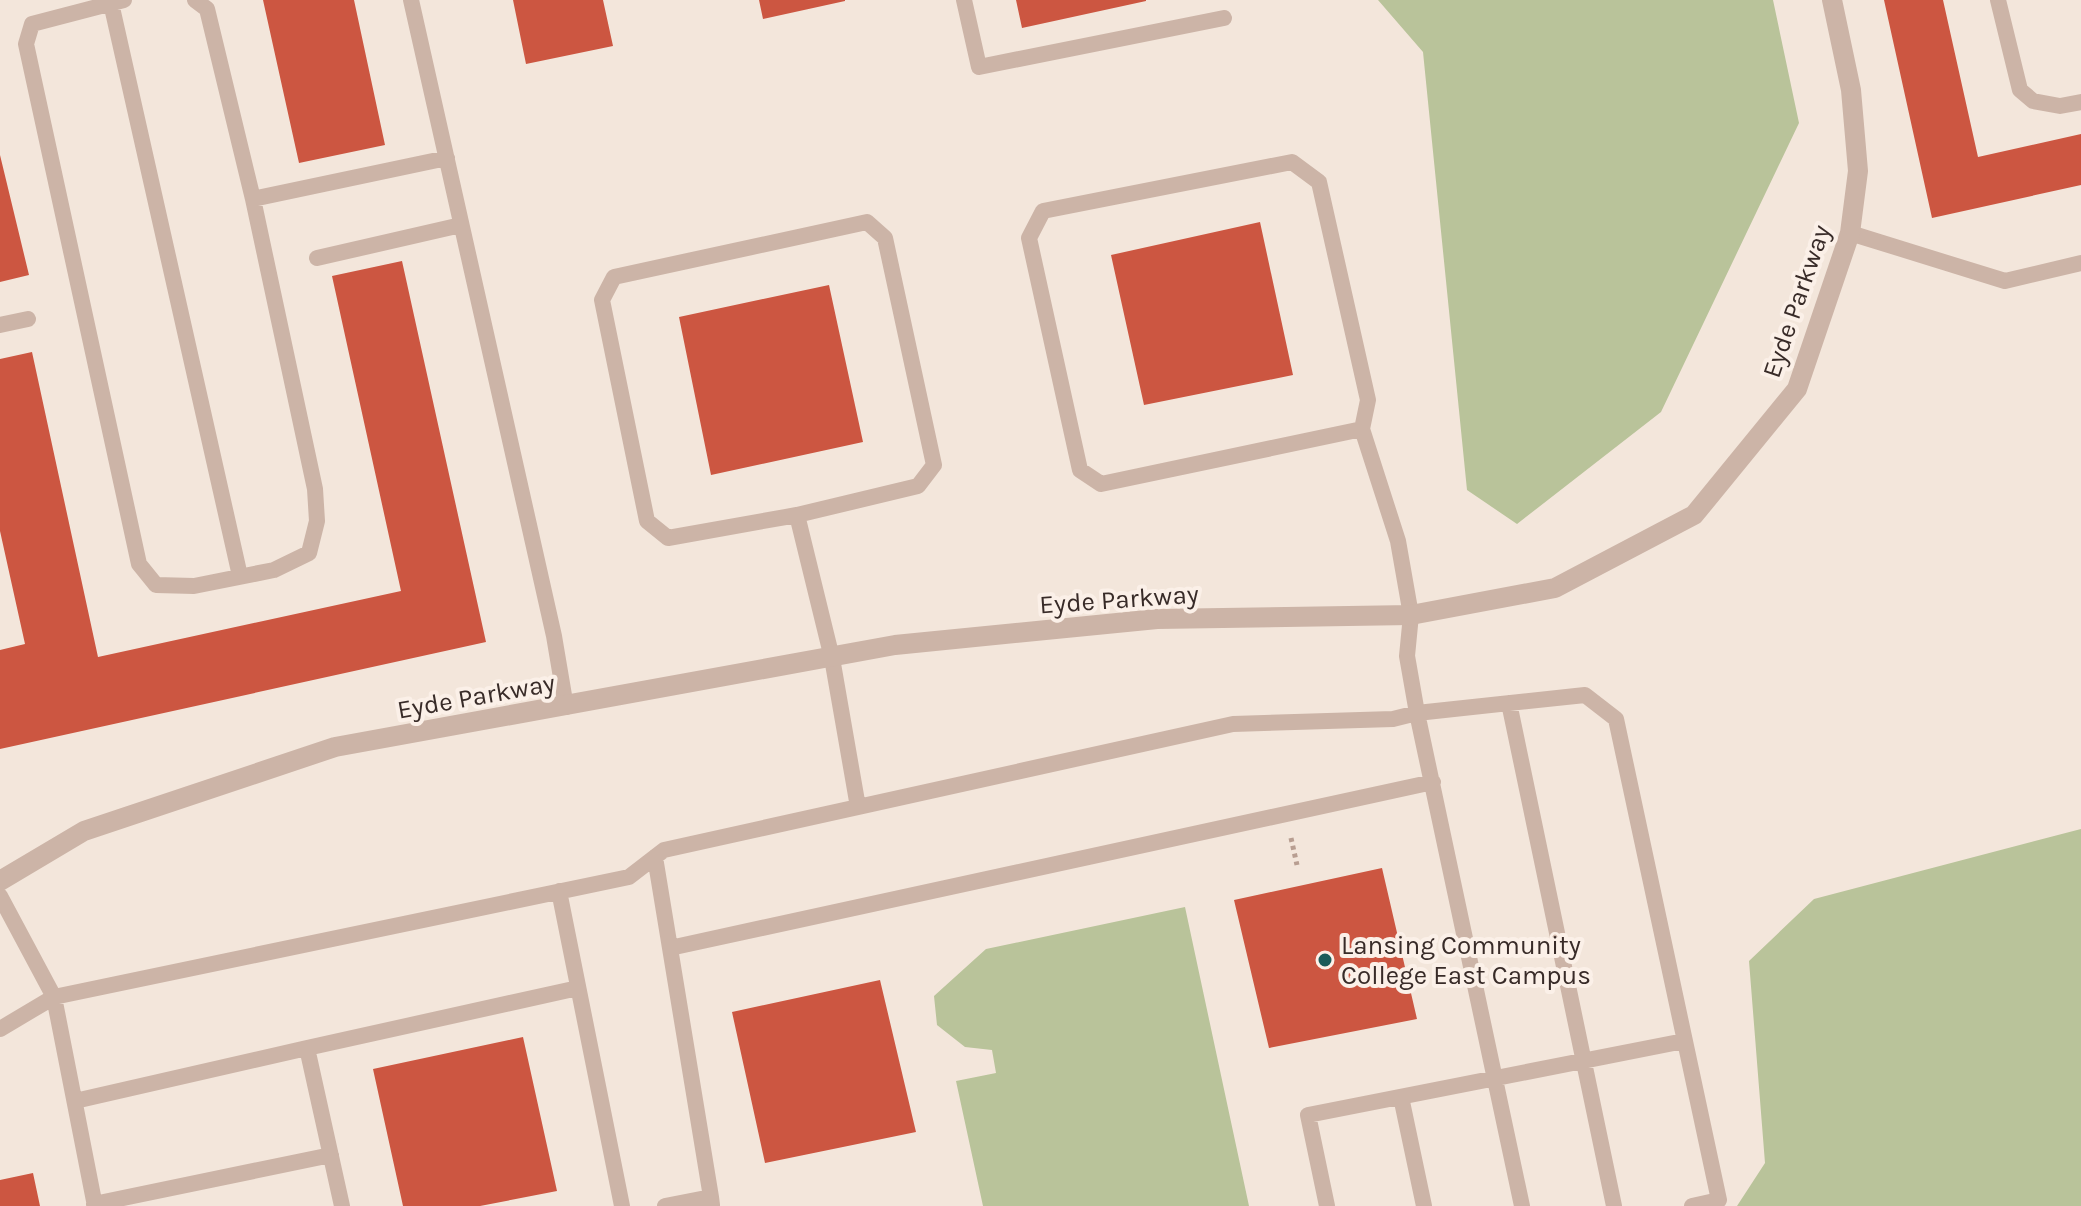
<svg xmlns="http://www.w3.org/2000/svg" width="2081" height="1206" font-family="Karla,sans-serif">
<rect width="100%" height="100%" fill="#f3e6db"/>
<path fill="#b9c39a" d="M1378,0h395l26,123 -138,289 -144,112 -50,-34 -44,-438z
M2081,829v377h-344l28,-43 -16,-202 65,-62z
M1185,907l64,299h-266l-27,-125 40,-8 -4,-23 -27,-3 -28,-22 -3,-29 52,-47z"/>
<path fill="#cc5641" d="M263,0h91l31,145 -86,18z
M513,0h90l10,46 -87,18z
M759,0h86v1l-82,18z
M1016,0h130v1l-124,27z
M1884,0h59l35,157 103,-23v51l-149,33z
M0,155l29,120 -29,7z
M1260,222l33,153 -149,30 -33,-150z
M402,261l84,381 -486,107v-99l25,-6 -25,-113v-172l32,-7 66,305 303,-66 -69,-315z
M829,285l34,157 -152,33 -32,-158z
M1382,868l35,151 -148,29 -35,-148z
M880,980l36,152 -151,31 -33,-151z
M523,1037l34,154 -77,15h-77l-30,-137z
M33,1173l7,33h-40v-26z"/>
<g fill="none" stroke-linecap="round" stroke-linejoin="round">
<path stroke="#b89e91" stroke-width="5" stroke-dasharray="4 4" stroke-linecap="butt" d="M1291,838l6,27"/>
<path stroke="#ccb4a7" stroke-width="16" d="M124,0l-92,24 -6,20 113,520 17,21 38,1 80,-16 35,-17 8,-32 -2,-32 -62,-290 -46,-190 -12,-9
M411,0l143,636 12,71
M964,0l15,67 245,-49
M1998,0l22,90 13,11 27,5 21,-4
M111,3l129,573
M253,199l194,-41
M1850,233l155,48 76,-18
M317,258l144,-33
M0,325l28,-6
M1362,429l-261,55 -21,-14 -51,-232 14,-27 249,-49 27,20 49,218 -6,29 36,112 13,74 -4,41 10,57 168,-18 31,24 103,481 -27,6
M797,515l-129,23 -21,-17 -45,-221 12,-23 253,-55 18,16 49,227 -16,21 -121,29 35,143 26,149
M1509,703l105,503
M655,857l56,340
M559,891l63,315
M0,896l54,101 41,209
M670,948l763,-166
M0,1029l54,-32 575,-120 35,-27 569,-126 160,-5 24,-6 105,493
M307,1048l271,-60
M1401,1097l23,109
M75,1101l232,-53 35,158
M94,1204l237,-49
M665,1206l46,-9 1,8
M1327,1206l-19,-91 376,-74"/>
<path stroke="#ccb4a7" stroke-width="20" d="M0,881l84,-50 251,-84 560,-102 262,-26 254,-4 144,-27 139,-73 103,-126 53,-156 8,-62 -7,-81 -19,-90"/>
</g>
<circle fill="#1b5c5a" stroke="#fbf0e8" stroke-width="3" cx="1325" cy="960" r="8"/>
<g text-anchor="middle" stroke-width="8" stroke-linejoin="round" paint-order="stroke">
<g font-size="26" fill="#382b28" stroke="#fbf0e8">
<text transform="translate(1796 301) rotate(-71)" y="9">Eyde Parkway</text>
<text transform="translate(1119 599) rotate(-4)" y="9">Eyde Parkway</text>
<text transform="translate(476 696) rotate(-10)" y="9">Eyde Parkway</text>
</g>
<g font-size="26" fill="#382b28" stroke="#fbf0e8" text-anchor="start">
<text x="1341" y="954">Lansing Community<tspan x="1341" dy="30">College East Campus</tspan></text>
</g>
</g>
</svg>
